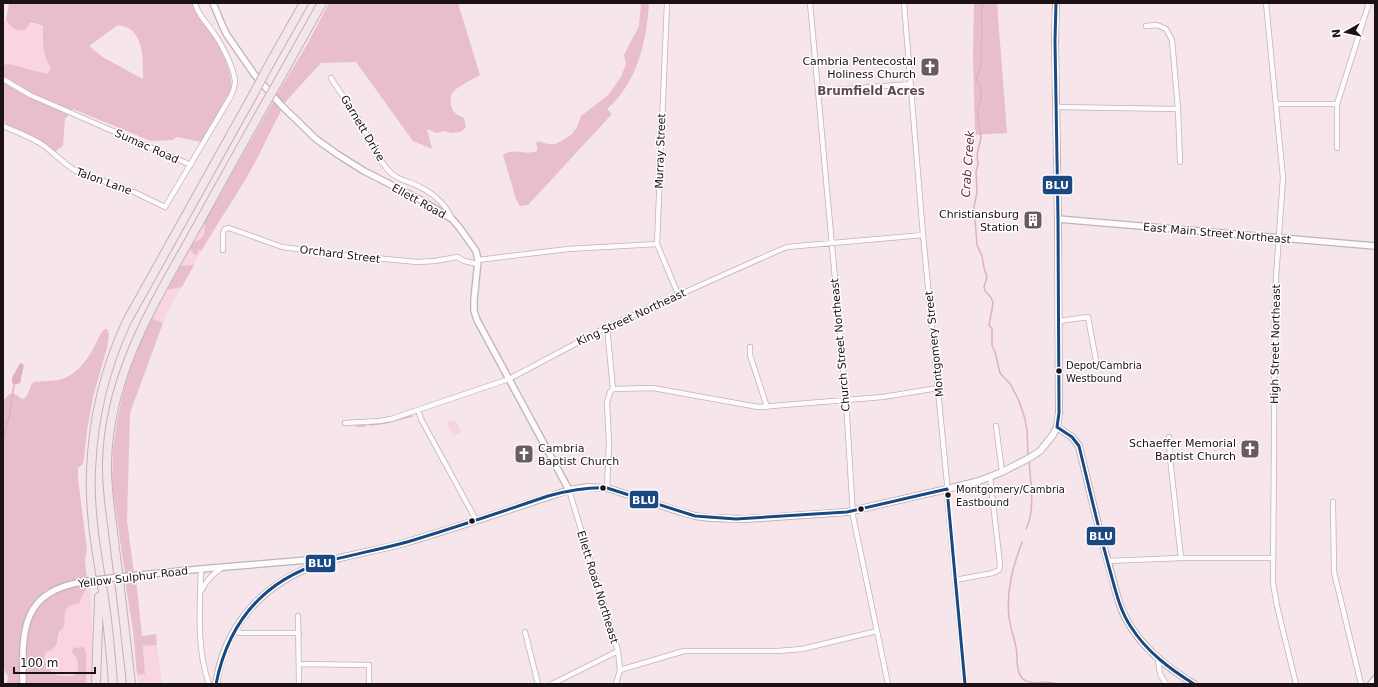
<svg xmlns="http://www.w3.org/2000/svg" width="1378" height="687" font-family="'DejaVu Sans',sans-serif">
<rect width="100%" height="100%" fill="#f6e6eb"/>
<path fill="#f9d5e0" d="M6,20l5,7c13,-2 20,-5 32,-1 0,15 -1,29 8,42l-4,6c-15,-1 -29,-11 -44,-9v-41z
M204,222l2,11 -8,17h4l-8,15 -14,1z
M182,287l-16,27 -3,9 -11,-5 15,-28z
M452,420l4,1 5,11 -8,4 -6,-11 1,-3z
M85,584l5,1 3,56 -2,43h-5v-32l-2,-5 -12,6c5,5 6,8 6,15 0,11 -14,8 -21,7 -6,-5 -18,-14 -12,-22 3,-4 10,-8 13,-11l2,-10 5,-8v-13l3,-5 6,-1z
M157,645l5,39h-24l-1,-9 8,-1 -2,-28z"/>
<path fill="#e8becc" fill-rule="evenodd" d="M9,3h184c3,12 13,21 19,32 9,13 22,39 19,55l-30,52 -24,-5 -4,3 -22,1 -78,-32 -8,10 -2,27 -6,4 -2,3 -48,-27 -4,-8v-53l6,-1 38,10 4,-6c-9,-13 -8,-27 -8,-42l-9,-3h-4l-5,7c-10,1 -14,-2 -19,-10zM118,25c3,1 7,1 10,3 16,8 15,35 15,51l-39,-21 -15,-12z
M329,3h129l22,72c-7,4 -26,13 -29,20 -1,3 0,7 0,10 2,8 6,10 13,13l2,9 -5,5 -9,1 -8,-2 -8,2 -9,-4 5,20 -19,-8 -57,-79 -35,1 -34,37 -3,5 -8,-9 28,-46z
M641,3h8c-2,37 -12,81 -42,106l5,5 -84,91 -8,1 -4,-7 -13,-44c10,-8 23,1 34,-4v-4l-1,-4 2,-2 10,3h7l8,-4 9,-6 5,-7 4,-11 27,-21 13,-18 5,-13 -2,-9 15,-29z
M974,3h23l10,130 -32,2 -2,-80z
M273,102l8,9c-10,18 -18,37 -28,55 -16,29 -35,56 -51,84h-4v3l-3,2 -4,-4v-7c13,-7 15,-7 13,-22z
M194,265l-12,22 -15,3 13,-24z
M152,318l11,5 -33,90 -3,108 7,52 -9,1 -13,-88 1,-37 4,-29 9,-39 9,-28z
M105,329h2l2,5 -2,14 -14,49 -6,34 -3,27 -1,6 -5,4v11l9,70 -2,10 2,20c-10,2 -19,3 -28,6 -43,15 -39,62 -38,99h-14l1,-7 -3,-6h-2v-271l2,-1c7,-9 9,-6 17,0l3,-1c5,-5 4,-12 9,-16 8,-1 17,-1 25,-2 16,-4 28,-19 35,-33 4,-6 5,-14 11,-18z
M136,579l6,57 14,-2 1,11 -14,1 2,28 -8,1 -4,-45 -8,-49z
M85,584l1,4 -7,15 -10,3 -4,5c-1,8 2,16 -6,21 -2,12 -2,16 -14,21 -3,10 4,16 11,22 8,1 22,4 22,-7 0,-7 -1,-10 -6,-15l1,-5 11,-1 2,5v32h-61c0,-29 -4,-70 25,-88 10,-7 23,-9 35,-12z"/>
<path fill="#e0b0c0" d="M20,363l4,2 -4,18 -6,2 -2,-3v-4z"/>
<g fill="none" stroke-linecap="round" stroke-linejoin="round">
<path stroke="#e0b0c0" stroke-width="1.5" d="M983,3c-3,10 -1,18 -1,28 0,6 -1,11 -1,16 0,14 2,18 -5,31l5,10v11l-4,12 4,27 -4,16 1,10 -2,8 1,20 -3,15 3,38 5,11 2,12 3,9 -3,10 1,4 5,5 3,6 -1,8 -3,15 3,4v16l3,7 5,21 11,12 8,16 6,18 2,12 1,25
M370,425l15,-2 27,-7
M357,426h8
M3,439l6,-22 5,-32
M1026,529c10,-19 4,-49 3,-70
M1022,542c-9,24 -16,49 -13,75 1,10 5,20 7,30 2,10 -1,24 7,32 9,8 23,0 34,5"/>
<g stroke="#c0b3b7" stroke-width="6">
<path id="minor" d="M667,3l-10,241 21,50
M810,3l36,397 7,116 35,168
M904,3l19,232 24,248v11l18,190
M1266,3l17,175 -8,114 -2,291 4,23 19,78
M1146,26l11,-1 9,4 6,11 6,69 2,53
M331,78c9,15 20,28 29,44 10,17 17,38 32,52 9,7 19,8 28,13 14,7 26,18 32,32
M3,79l27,16 161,70
M818,91l93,-7
M1277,104h60
M1056,107l122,2
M3,126c14,6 28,11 40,19 12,9 21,19 33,26l60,22 29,14 66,-111c2,-5 4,-10 4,-15 -1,-13 -14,-38 -22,-49 -6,-9 -16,-18 -18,-29
M1337,148v-44l32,-101
M223,250v-17l2,-4 4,-1 53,19 62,8 73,7 18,-1 22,-4 7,4 14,3
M478,260l90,-11 89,-5
M1059,321l29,-4 9,49
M607,327l6,62 -3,3 -3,11 2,40 -2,45
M750,347v8l17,52
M613,389l40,-1 105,19 125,-10 55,-9
M418,410l3,9 55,101
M345,423l35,-2 11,-2 118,-40 98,-52 168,-75 12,-5 136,-12
M996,426l6,46
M1169,437l1,21 11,100
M569,490l49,161 2,19 -4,14
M1333,502l1,70 27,112
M1108,561l73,-3h91
M201,569c-1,37 -5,79 8,115
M955,580l38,-7 6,-3 1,-6 -10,-87
M201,591c6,-11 11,-17 22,-24
M298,616l1,68
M234,631l7,2h58
M525,632l13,52
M1158,659l2,15 6,10
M299,664l70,1v19
M620,670l64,-19h94l24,-2 75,-18
M552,684l66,-33"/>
</g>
<g stroke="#c0b3b7" stroke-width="8">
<path id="tertiary" d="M213,3l10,24 4,8 27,39 27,31 35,34 21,15 27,17 57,29 31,19 7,8 17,24 2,9 -4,40v11l3,9 92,170
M1058,219l317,27
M1057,427l15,10 7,9c10,42 20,85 32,127 4,14 7,31 14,44 16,30 41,50 69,67
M129,576l72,-7 107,-9 8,5
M23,684c-1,-56 -2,-93 64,-103
M1371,684l4,-5"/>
</g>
<g stroke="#c0b3b7" stroke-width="8">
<path id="secondary" d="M216,684c9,-58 45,-99 100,-119 28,-10 59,-14 88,-22 55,-16 110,-35 165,-53l19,-3 19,1 74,24 14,4 16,2 35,1 101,-7 100,-23 32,-8 23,-9 29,-15 9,-6 13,-16 4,-8 2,-14 -1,-194 -3,-178 1,-38"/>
</g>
<g stroke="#c3b1b7" stroke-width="10">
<path id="motorway" d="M269,65l35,-62
M279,80l43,-77
M96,684l3,-87
M113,684c-2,-29 -5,-59 -9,-87 -7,-42 -15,-85 -13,-127 2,-52 14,-102 36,-149l126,-226
M131,684c-5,-45 -10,-90 -16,-135 -3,-29 -9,-58 -8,-87 2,-84 43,-152 83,-223 25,-45 49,-89 74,-133"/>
</g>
<use href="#minor" stroke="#fefbfc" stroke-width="4.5"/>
<use href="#tertiary" stroke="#fefbfc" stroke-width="5.5"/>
<use href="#secondary" stroke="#fefbfc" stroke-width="6"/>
<use href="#motorway" stroke="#f3e6eb" stroke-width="8"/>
<g stroke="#c0b3b7" stroke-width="8" stroke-linecap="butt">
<path id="tertiary-bridge" d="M87,581l42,-5"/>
</g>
<g stroke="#c3b1b7" stroke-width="10" stroke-linecap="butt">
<path id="motorway-bridge" d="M253,95l16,-30
M264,106l15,-26"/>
</g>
<use href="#tertiary-bridge" stroke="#fefbfc" stroke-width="5.5"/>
<use href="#motorway-bridge" stroke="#f3e6eb" stroke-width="8"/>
<g stroke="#fff" stroke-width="6">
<path id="bus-1" d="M1056,3l-1,38 3,178 1,194 -2,14 15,10 7,9c10,41 19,81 30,121 6,21 10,42 22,60 16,25 39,42 63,57
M216,684c12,-60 46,-102 105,-121 28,-8 57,-13 86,-21 47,-14 94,-30 141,-46 19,-5 38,-9 59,-8l88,28 41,3 111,-7 100,-23 18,195"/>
</g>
<use href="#bus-1" stroke="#1a4882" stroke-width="3"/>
</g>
<defs>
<g id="church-square" transform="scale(1)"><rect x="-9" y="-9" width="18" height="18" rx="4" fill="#685c61" stroke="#fff"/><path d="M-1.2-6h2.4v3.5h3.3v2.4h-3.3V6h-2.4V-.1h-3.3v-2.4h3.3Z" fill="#fff"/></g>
<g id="building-square" transform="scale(1)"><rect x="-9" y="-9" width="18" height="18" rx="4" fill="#685c61" stroke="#fff"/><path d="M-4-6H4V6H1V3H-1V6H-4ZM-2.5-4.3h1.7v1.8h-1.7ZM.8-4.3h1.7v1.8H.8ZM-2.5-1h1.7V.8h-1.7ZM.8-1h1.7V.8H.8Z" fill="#fff"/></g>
</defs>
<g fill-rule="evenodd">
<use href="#church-square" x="930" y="67"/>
<use href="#building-square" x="1033" y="220"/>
<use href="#church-square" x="1250" y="449"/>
<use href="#church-square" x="524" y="454"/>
</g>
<g fill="#1c1216" stroke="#fff" stroke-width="1.5">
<circle cx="1059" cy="371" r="3.5"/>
<circle cx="603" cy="488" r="3.5"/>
<circle cx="948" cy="495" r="3.5"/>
<circle cx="861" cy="509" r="3.5"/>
<circle cx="472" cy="521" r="3.5"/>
</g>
<g text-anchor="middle" stroke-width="3" stroke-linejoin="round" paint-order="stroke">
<g font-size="10" fill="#1c1216" stroke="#fff" text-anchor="start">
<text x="1066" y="369">Depot/Cambria<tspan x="1066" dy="13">Westbound</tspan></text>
<text x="956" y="493">Montgomery/Cambria<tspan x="956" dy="13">Eastbound</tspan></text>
</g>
<g font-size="11" fill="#1c1216" stroke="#fff" text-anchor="end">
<text x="916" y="65">Cambria Pentecostal<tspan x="916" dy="13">Holiness Church</tspan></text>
<text x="1019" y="218">Christiansburg<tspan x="1019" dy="13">Station</tspan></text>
<text x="1236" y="447">Schaeffer Memorial<tspan x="1236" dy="13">Baptist Church</tspan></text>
<text x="538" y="452" text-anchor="start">Cambria<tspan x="538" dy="13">Baptist Church</tspan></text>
</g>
<g font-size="11" fill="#1c1216" stroke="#fff">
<text transform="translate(363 128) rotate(59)" y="4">Garnett Drive</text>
<text transform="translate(147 146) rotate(24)" y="4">Sumac Road</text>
<text transform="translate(660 151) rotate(-88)" y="4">Murray Street</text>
<text transform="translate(104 181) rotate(20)" y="4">Talon Lane</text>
<text transform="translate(419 201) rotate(29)" y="4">Ellett Road</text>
<text transform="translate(1217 233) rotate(5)" y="4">East Main Street Northeast</text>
<text transform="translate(340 254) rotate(7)" y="4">Orchard Street</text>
<text transform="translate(631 317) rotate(-25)" y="4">King Street Northeast</text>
<text transform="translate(934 344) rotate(-96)" y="4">Montgomery Street</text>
<text transform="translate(1275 344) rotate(-89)" y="4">High Street Northeast</text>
<text transform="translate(840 345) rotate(-95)" y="4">Church Street Northeast</text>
<text transform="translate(133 577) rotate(-7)" y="4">Yellow Sulphur Road</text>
<text transform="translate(598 587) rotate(73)" y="4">Ellett Road Northeast</text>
</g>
<g font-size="12" font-weight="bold" fill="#614951" stroke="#fff">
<text x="871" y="95">Brumfield Acres</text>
</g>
<g font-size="12" font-style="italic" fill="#6b2241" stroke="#fff">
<text transform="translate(968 164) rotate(-86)" y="4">Crab Creek</text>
</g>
</g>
<g stroke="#fff" stroke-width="1.5">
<rect x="1042" y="175" width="31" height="20" rx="4" fill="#1a4882"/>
<rect x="629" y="490" width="30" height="19" rx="4" fill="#1a4882"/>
<rect x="1086" y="526" width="30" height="20" rx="4" fill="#1a4882"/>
<rect x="305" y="554" width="31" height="19" rx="4" fill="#1a4882"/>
</g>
<g font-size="11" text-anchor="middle" font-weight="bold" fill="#fff">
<text x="1057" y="189">BLU</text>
<text x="644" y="504">BLU</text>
<text x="1101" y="540">BLU</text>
<text x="320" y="567">BLU</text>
</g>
<rect width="1378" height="687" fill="none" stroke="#1c1216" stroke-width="8"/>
<g transform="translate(1346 32) rotate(262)" stroke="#ffffff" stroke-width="3" paint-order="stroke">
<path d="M0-3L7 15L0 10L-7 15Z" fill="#1c1216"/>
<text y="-6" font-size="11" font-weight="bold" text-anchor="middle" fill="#1c1216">N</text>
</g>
<path d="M14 667v6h81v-6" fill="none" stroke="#1c1216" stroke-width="2"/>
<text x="20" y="667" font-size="12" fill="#1c1216" stroke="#ffffff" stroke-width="3" paint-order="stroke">100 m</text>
</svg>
